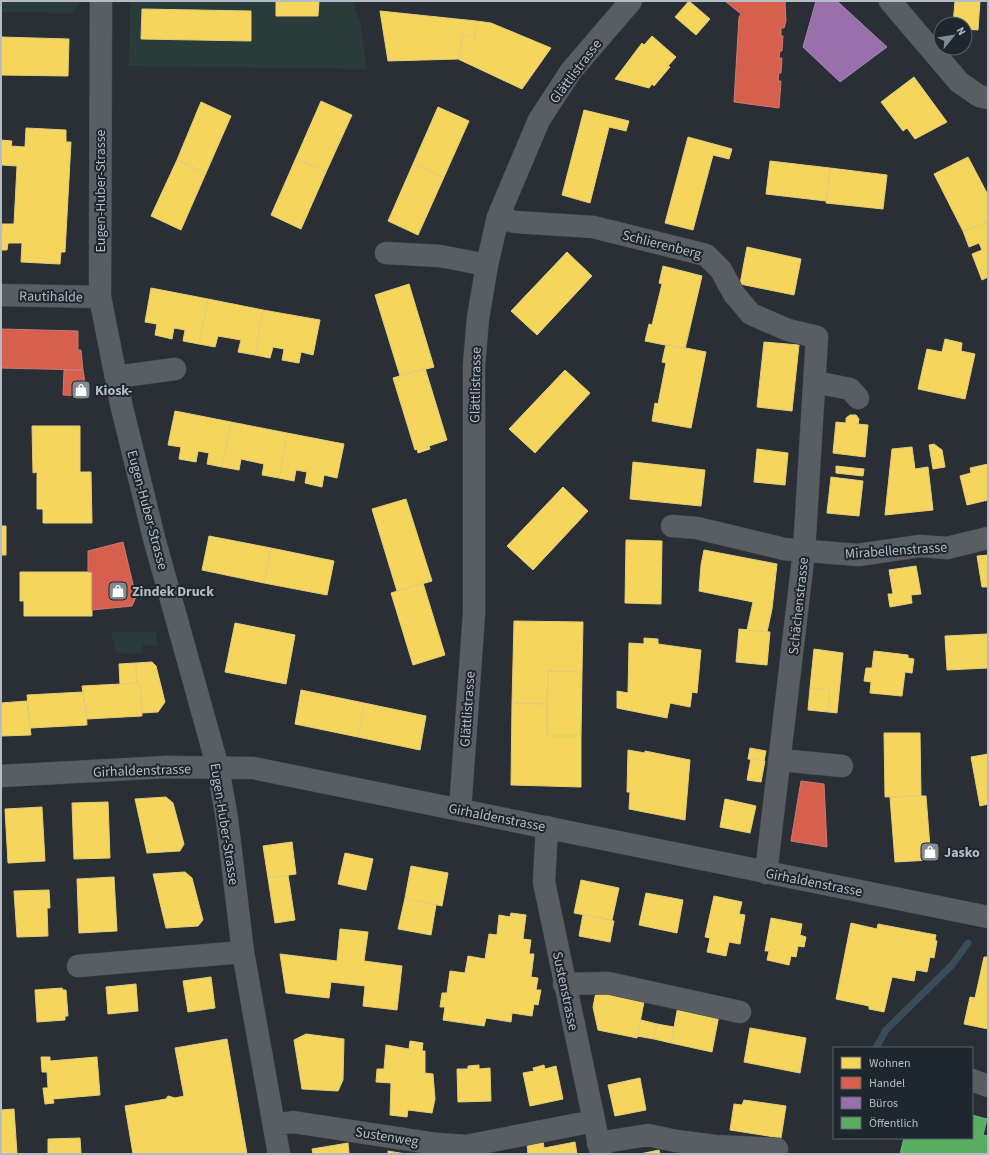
<svg xmlns="http://www.w3.org/2000/svg" width="989" height="1155" font-family="'Source Sans 3',sans-serif">
<rect width="100%" height="100%" fill="#292f34"/>
<path fill="#2a3c3a" d="M1,1h82l-11,12 -71,-1z
M130,1h223l8,26 6,42 -238,-3z
M111,632h45l2,14 -15,-1 -1,9 -26,-1z"/>
<path fill="#f6d55c" stroke="#e2ce7c" d="M276,1h43l-1,15h-42z
M689,1l21,18 -14,16 -21,-18z
M955,1h25l-2,29 -13,-1v-5h-12z
M142,9l109,2v30l-110,-2z
M380,11l96,10 -1,16 -12,-1 -5,23 -70,2z
M476,21l15,2 60,25 -29,41 -64,-30 5,-23 12,1z
M652,36l24,21 -8,9 2,1 -16,19 -2,-2 -3,4 -34,-9 27,-36 2,2z
M1,37l68,2 -1,37 -67,-1z
M914,77l33,45 -32,17 -8,-11 -4,3 -22,-29z
M321,101l31,14 -26,57 -30,-14z
M201,102l30,14 -25,57 -29,-13z
M438,107l31,14 -25,56 -31,-13z
M584,110l45,11 -3,10 -17,-4 -19,76 -28,-8z
M26,128l40,2v12h5l-6,110h-4l-1,12 -39,-2 1,-19h-14l-1,7h-6v-26h13l3,-58 -16,-1v-25l11,1 -1,5 14,1z
M688,137l44,12 -3,10 -16,-4 -20,75 -28,-7z
M968,157l20,38v27l-25,9 -29,-57z
M296,158l30,14 -25,57 -30,-14z
M177,160l29,13 -25,57 -30,-14z
M770,161l60,7 -4,33 -60,-7z
M413,164l31,13 -26,58 -30,-14z
M830,168l57,7 -4,34 -57,-6z
M988,222v55l-6,3 -10,-26 10,-4 -3,-7 -10,4 -6,-16z
M747,247l54,12 -7,36 -54,-11z
M567,252l25,24 -55,59 -26,-24z
M663,266l39,10 -17,73 -40,-8 4,-17 3,1 10,-41 -3,-1z
M409,284l25,83 -34,9 -25,-81z
M151,288l57,11 -9,45 -16,-3 2,-11 -11,-2 -2,11 -17,-4 2,-11 -12,-2z
M208,299l55,11 -8,45 -17,-3 3,-12 -23,-4 -3,11 -16,-3z
M263,310l57,10 -7,35 -12,-3 -2,11 -17,-3 2,-11 -11,-2 -3,11 -15,-3z
M945,339l17,4 -1,8 14,3 -10,45 -47,-10 9,-40 15,3z
M764,342l35,3 -7,66 -35,-4z
M666,344l40,8 -15,76 -39,-7 3,-18 3,1 8,-41 -4,-1z
M425,368l22,72 -18,6 1,3 -12,4 -1,-4 -2,1 -22,-72z
M565,370l25,23 -55,60 -26,-24z
M175,411l56,11 -9,45 -15,-3 2,-11 -11,-2 -2,11 -17,-3 2,-12 -13,-2z
M850,415h6l3,4 -1,5 10,1 -3,32 -32,-4 3,-31 10,1v-5z
M231,422l56,11 -8,45 -17,-3 2,-11 -23,-5 -2,11 -17,-3z
M32,426h48v46h11l1,51h-49v-14h-6v-37l-4,1z
M287,433l57,11 -7,34 -13,-3 -2,12 -17,-4 2,-11 -11,-2 -2,11 -15,-3z
M934,444l8,6 3,17 -12,2 -4,-24z
M912,447l3,22 13,-2 5,43 -48,5 7,-66z
M757,449l31,4 -3,32 -31,-3z
M633,462l72,8 -4,36 -71,-7z
M988,464v36l-21,5 -7,-29 11,-3 -1,-5z
M836,466l28,3 -1,7 -27,-3z
M831,477l32,4 -4,35 -32,-3z
M563,487l25,24 -55,59 -26,-24z
M406,499l26,82 -35,10 -25,-82z
M1,526h5v29h-5z
M209,536l62,12 -7,35 -62,-13z
M626,540l36,1 -1,63 -36,-1z
M271,548l63,13 -7,34 -63,-12z
M704,550l73,14 -5,45 -5,23 -20,-2 6,-28 -54,-11 2,-26z
M988,555v32h-6l-5,-31z
M916,566l5,28 -10,1 1,8 -22,4 -2,-13h5l-4,-24z
M20,572h72v44h-68v-15h-4z
M423,583l22,72 -32,10 -22,-72z
M514,621l69,1 -1,50 -34,-1 -1,33 -35,-1z
M235,623l60,12 -9,49 -61,-12z
M739,629l31,3 -3,33 -31,-3z
M988,634v34l-41,2 -2,-34z
M644,638l14,1v5l43,6 -4,43 -5,-1 -2,15 -20,-4 -3,15 -50,-10v-17l11,2 1,-50 15,1z
M814,649l29,4 -6,60 -9,-1 2,-22 -20,-2z
M874,651l34,4v3l6,1 -2,14 -7,-1 -3,24 -32,-3 1,-11 -7,-1 2,-13h6z
M152,662l4,4 9,36 -7,10 -16,1 -2,-30h-3l-1,-20z
M136,663l1,20 -17,1 -1,-20z
M548,671l34,1 -1,64h-34z
M140,683l2,33 -55,3 -5,-33z
M810,688l20,2 -2,22 -20,-2z
M301,690l63,13 -6,34 -63,-13z
M83,692l1,11h2l1,22 -57,3 -3,-33z
M27,701l4,34 -30,1v-33z
M364,703l62,13 -6,34 -62,-13z
M512,703l35,1v32h34v51l-70,-2z
M884,733h36l1,63 -36,1z
M750,748l16,3 -2,10 -16,-2z
M628,750l17,3v-2l45,9 -5,60 -56,-11 1,-17h-3z
M988,754v50l-8,2 -9,-49z
M751,758l14,3 -4,21 -14,-2z
M921,796h5l5,64 -36,2 -5,-65z
M166,797l7,6 11,41 -4,7 -33,2 -12,-54z
M725,799l31,7 -6,27 -30,-6z
M108,802l2,56 -36,1 -2,-56z
M42,807l3,54 -37,2 -3,-54z
M292,842l4,32 -28,4 -5,-32z
M345,853l28,6 -7,31 -28,-6z
M411,866l37,7 -6,33 -37,-8z
M185,872l7,6 11,42 -5,6 -32,2 -13,-54z
M288,875l7,45 -20,3 -7,-45z
M114,877l3,54 -38,2 -2,-54z
M581,880l38,8 -7,32 -38,-7z
M49,890l1,18h-3l1,28 -31,1 -3,-46z
M646,893l37,7 -6,33 -38,-8z
M714,896l28,6 -3,12 6,1 -5,29 -11,-2 -3,14 -19,-4 3,-14 -5,-1z
M405,898l31,7 -5,30 -33,-6z
M511,913l15,2 -3,24 8,1 -2,14h5l-3,23 7,1 -2,12h5l-3,15 -4,-1 -2,12 -20,-3 -1,9 -25,-4 -2,8 -41,-6 2,-13h-5l2,-14h5l3,-22 15,2 3,-17 17,3 4,-25 8,1 2,-20 11,2z
M583,914l31,7 -4,21 -31,-6z
M771,918l31,6 -2,11 6,2 -2,10 -6,-1 -2,11 -5,-1 -2,9 -22,-5 2,-9h-4z
M851,923l26,6 1,-5 58,11 -1,5 2,1 -3,17 -4,-1 -3,15 -11,-2 -2,11 -22,-4 -8,35 -15,-3v-3l-33,-7z
M340,929l28,3 -4,29 38,5 -5,44 -34,-4 2,-20 -34,-4 -2,16 -43,-5 -6,-39 57,7z
M984,957h4v72l-24,-5 6,-27 5,1z
M211,977l4,31 -27,4 -5,-31z
M136,984l2,27 -30,3 -2,-27z
M62,988l1,2h3l2,26h-3v4l-28,2 -2,-32z
M596,992l48,10 -7,36 -39,-8 -5,-23z
M678,1006l41,9 -7,37 -41,-9z
M641,1020l16,4 -3,15 -17,-3z
M657,1024l17,3 -3,16 -17,-4z
M750,1028l56,10 -6,35 -56,-11z
M306,1034l38,5 -1,41 -5,11 -36,-2 -8,-49z
M227,1039l20,115h-114l-8,-48 41,-7 2,-3 7,2 9,-2 -9,-48z
M410,1041l13,2 -1,8h3v22l8,1 2,25 -3,14 -24,-3 -1,7 -17,-2 1,-32 -15,-1 1,-13h7l2,-24 23,4z
M41,1057h9v4l47,-4 3,38 -47,4 1,4 -9,1 -2,-16h5l-1,-16h-5z
M479,1065v4l11,-1 1,33 -33,1 -1,-33h11v-3z
M544,1065l1,4 11,-3 7,33 -33,7 -7,-33 11,-2 -1,-3z
M640,1078l6,32 -31,6 -7,-31z
M744,1100l42,6 -5,32 -51,-8 4,-26 8,1z
M14,1109l3,45h-16v-44z
M80,1138l1,16h-33v-15z
M543,1140l1,8 31,-6 2,12h-49l-1,-10z
M348,1143l1,11h-36l-1,-5z
M659,1150l1,4h-20z
M388,1151l18,3h-18z"/>
<path fill="#d6604d" stroke="#cc7c71" d="M725,1h60l1,20 -2,7h-3v8h2l-1,15h-2l-1,7h3l-1,15h-2l-1,8h3l-2,27 -45,-6 5,-85 2,-3z
M1,329l77,2v19h3l2,20 -82,-2z
M64,370h19l4,26 -24,-1z
M123,542l13,55 -4,9 -40,4v-38h-4v-21z
M801,781l23,3 3,63 -36,-6z"/>
<path fill="#9970ab" stroke="#a187b3" d="M816,1h21l50,46 -47,35 -37,-35z"/>
<path fill="#5aae61" stroke="#75b27f" d="M972,1115l15,4 -4,16 5,1v18h-88l4,-16h68z"/>
<g fill="none" stroke-linecap="round" stroke-linejoin="round">
<path stroke="#394c59" stroke-width="7" d="M876,1048l10,-18 66,-65 16,-22"/>
<g stroke="#474b4f" stroke-width="23">
<path id="minor" d="M101,1l-1,296 22,111 32,130 64,230 9,51 16,133 36,202
M890,1l69,81 20,14 9,2
M498,217l17,5 78,5 113,28 15,15 13,24 17,20 37,16 29,7 -13,214 -38,322
M386,253l54,3 47,9
M1,295l99,2
M116,377l59,-8
M815,382l35,7 8,9
M672,526l25,2 87,21 74,6 62,-9 27,2 41,-10
M780,760l62,6
M1,776l165,-9 87,1 735,149
M460,810l14,-196v-249l4,-47 9,-53 11,-48 41,-97 32,-49 60,-70
M547,827l-3,55 57,272
M78,966l165,-14
M564,984l44,-1 132,29
M972,1080l16,6
M274,1125l19,-3 144,22 29,2 128,-25
M598,1143l50,-8 28,6 39,5 62,3"/>
</g>
<use href="#minor" stroke="#595e63" stroke-width="22"/>
</g>
<defs>
<g id="shop-square" transform="scale(1)"><rect x="-9" y="-9" width="18" height="18" rx="4" fill="#838b92" stroke="#1e272e"/><path d="M-5-2.5h2.3a2.7 3.5 0 0 1 5.4 0H5L5.5 6h-11ZM-1.5-2.5h3a1.5 2.3 0 0 0-3 0Z" fill="#fff"/></g>
</defs>
<g fill-rule="evenodd">
<use href="#shop-square" x="81" y="390"/>
<use href="#shop-square" x="118" y="591"/>
<use href="#shop-square" x="930" y="852"/>
</g>
<g text-anchor="middle" stroke-width="4" stroke-linejoin="round" paint-order="stroke">
<g font-size="14" fill="#b4bdc5" stroke="#1e272e">
<text transform="translate(575 71) rotate(-53)" y="5">Glättlistrasse</text>
<text transform="translate(100 191) rotate(-90)" y="5">Eugen-Huber-Strasse</text>
<text transform="translate(662 244) rotate(14)" y="5">Schlierenberg</text>
<text transform="translate(51 296) rotate(1)" y="5">Rautihalde</text>
<text transform="translate(475 385) rotate(-89)" y="5">Glättlistrasse</text>
<text transform="translate(148 510) rotate(75)" y="5">Eugen-Huber-Strasse</text>
<text transform="translate(896 550) rotate(-4)" y="5">Mirabellenstrasse</text>
<text transform="translate(798 606) rotate(-84)" y="5">Schächenstrasse</text>
<text transform="translate(467 709) rotate(-86)" y="5">Glättlistrasse</text>
<text transform="translate(142 770) rotate(-2)" y="5">Girhaldenstrasse</text>
<text transform="translate(497 817) rotate(11)" y="5">Girhaldenstrasse</text>
<text transform="translate(225 824) rotate(81)" y="5">Eugen-Huber-Strasse</text>
<text transform="translate(814 882) rotate(11)" y="5">Girhaldenstrasse</text>
<text transform="translate(566 991) rotate(78)" y="5">Sustenstrasse</text>
<text transform="translate(387 1136) rotate(9)" y="5">Sustenweg</text>
</g>
<g font-size="14" font-weight="bold" fill="#b4bdc5" stroke="#1e272e" text-anchor="start">
<text x="95" y="395">Kiosk-</text>
<text x="132" y="596">Zindek Druck</text>
<text x="944" y="857">Jasko</text>
</g>
</g>
<rect width="989" height="1155" fill="none" stroke="#b4bdc5" stroke-width="4"/>
<rect x="833" y="1047" width="140" height="92" fill="#1e272e" stroke="#5a636a"/>
<rect x="841" y="1057" width="20" height="12" fill="#f6d55c" stroke="#5a636a"/>
<text x="869" y="1067" font-size="12" fill="#b4bdc5">Wohnen</text>
<rect x="841" y="1077" width="20" height="12" fill="#d6604d" stroke="#5a636a"/>
<text x="869" y="1087" font-size="12" fill="#b4bdc5">Handel</text>
<rect x="841" y="1097" width="20" height="12" fill="#9970ab" stroke="#5a636a"/>
<text x="869" y="1107" font-size="12" fill="#b4bdc5">Büros</text>
<rect x="841" y="1117" width="20" height="12" fill="#5aae61" stroke="#5a636a"/>
<text x="869" y="1127" font-size="12" fill="#b4bdc5">Öffentlich</text>
<g transform="translate(953 36) rotate(60)"><circle r="19" fill="#1e272e" stroke="#5a636a"/>
<path d="M0-3L7 15L0 10L-7 15Z" fill="#838b92"/>
<text y="-6" font-size="11" font-weight="bold" text-anchor="middle" fill="#b4bdc5">N</text>
</g>
</svg>
